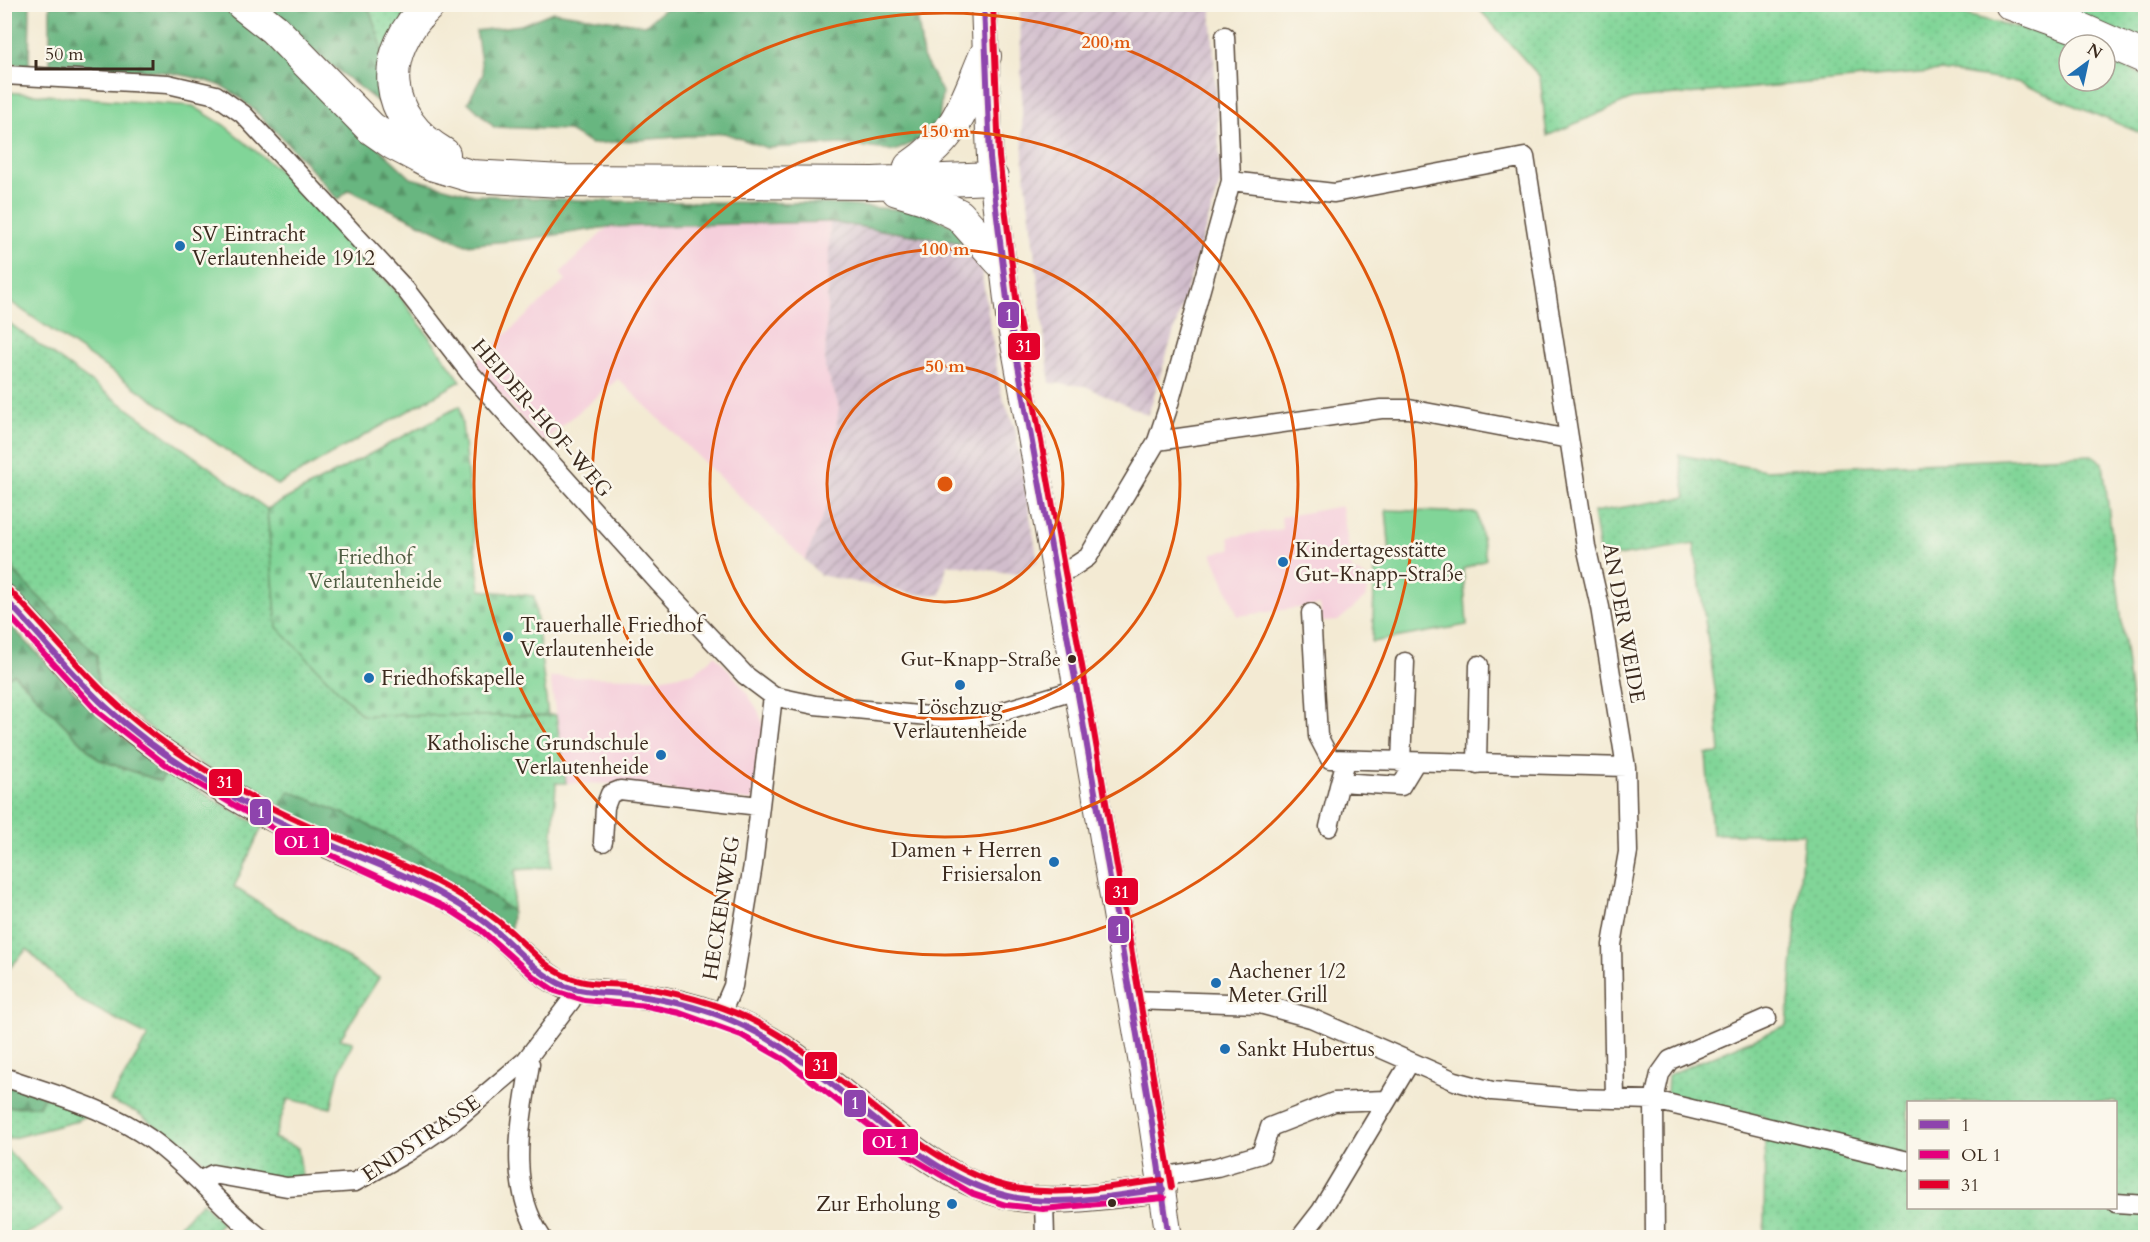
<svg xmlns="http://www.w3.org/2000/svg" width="2150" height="1242" font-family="Cardo,serif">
<defs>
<pattern id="industrial-furrows" width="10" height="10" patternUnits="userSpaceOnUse" patternTransform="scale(1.5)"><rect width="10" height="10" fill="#d1bdcc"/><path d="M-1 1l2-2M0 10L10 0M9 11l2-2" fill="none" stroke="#ab9aa5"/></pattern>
<pattern id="grass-dots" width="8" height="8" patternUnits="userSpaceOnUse" patternTransform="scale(1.5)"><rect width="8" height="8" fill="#81d598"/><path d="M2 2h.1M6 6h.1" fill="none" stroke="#70b783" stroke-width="1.8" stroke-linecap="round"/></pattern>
<pattern id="forest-firs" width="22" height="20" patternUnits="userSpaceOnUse" patternTransform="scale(1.5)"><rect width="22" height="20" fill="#68b680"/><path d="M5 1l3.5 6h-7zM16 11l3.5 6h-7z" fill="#579468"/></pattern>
<pattern id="cemetery-stones" width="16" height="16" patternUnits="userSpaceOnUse" patternTransform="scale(1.5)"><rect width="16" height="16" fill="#81d598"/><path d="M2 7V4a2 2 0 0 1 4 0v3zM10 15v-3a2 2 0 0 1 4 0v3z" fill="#70b783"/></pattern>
</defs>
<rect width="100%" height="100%" fill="#fbf7ec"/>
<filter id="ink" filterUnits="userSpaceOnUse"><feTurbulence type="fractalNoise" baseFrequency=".0167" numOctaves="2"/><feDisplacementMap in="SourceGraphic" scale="12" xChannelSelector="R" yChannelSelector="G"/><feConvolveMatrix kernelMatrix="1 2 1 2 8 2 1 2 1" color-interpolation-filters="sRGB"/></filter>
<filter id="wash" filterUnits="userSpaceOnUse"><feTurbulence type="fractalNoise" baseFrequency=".008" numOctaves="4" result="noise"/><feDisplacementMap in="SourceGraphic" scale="24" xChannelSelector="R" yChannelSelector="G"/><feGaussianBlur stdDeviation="1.35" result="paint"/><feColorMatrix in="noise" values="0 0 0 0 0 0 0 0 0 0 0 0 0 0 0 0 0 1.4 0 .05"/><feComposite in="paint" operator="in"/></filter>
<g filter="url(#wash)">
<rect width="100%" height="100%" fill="#f3ead3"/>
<path fill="#f5cfdb" d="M830,222l-5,145 14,39 -12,100 -22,54 -187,-181 -75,63 -70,-78 93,-84 -6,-7 48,-46z
M1342,506l10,64 19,10 -6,18 -27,23 -16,1 -2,-17 -82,11 -26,-63 19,-3 -2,-13 53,-8 -1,-12z
M715,655l25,28 18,27 6,16 -11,75 -133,-17 -54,-1 -16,-106 114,1 31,-6z"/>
<path fill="url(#industrial-furrows)" d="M1211,6l10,173 -73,236 -63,-29 -35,-3 -27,-224 -3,-151z
M830,222l133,21 15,7 23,143 14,35 23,133 -22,13 -69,-10 -6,31 -28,-1 -93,-19 -15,-15 22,-54 12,-100 -14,-39z"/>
<path fill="url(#grass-dots)" stroke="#5e805b" stroke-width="1.5" fill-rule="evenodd" d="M1670,4l221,1 66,8 108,26 12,6h-8v36h36v-23l40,18v59l-128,-53 -76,-11 -309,28 -85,37 -7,-59 -60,-67z
M368,5h51l-36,68z
M2044,5h70l31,3v41z
M5,320l262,189 10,118 85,88h194l10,68h-10l-5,84 -35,3 -4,41 -53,-39 -177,-60 -109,-65 -75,-61 -85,-118 -8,-6z
M1679,455l87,15 326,-15 11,8 33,278 9,-1v497h-381l1,-120 -98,-23 1,-19 119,-50 17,-191h-92l-6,-80 14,-1 -4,-57 -22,-152 -94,15 -7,-47 93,-15zM1908,1102h208v106h-208z
M14,674l84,85 62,22 7,-9 95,55 -28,60 145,91 -39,61 13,3 -14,31 -8,35 -43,-9 -14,39 24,10 5,35 -91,-17 -76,-54 -26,-11 38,-65 -69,-36 -52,-51 -22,24 -1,-294z
M44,1096l42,14 -1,6 -8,5 -72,19v-33l34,-1z
M6,1148l57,62c-17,14 -35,27 -58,28z
M202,1202l20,21 -15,14h-52l22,-9z"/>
<path fill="url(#forest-firs)" stroke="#52704f" stroke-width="1.5" d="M5,4l25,1 -1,60 -24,-1z
M715,4l201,1 7,52 19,35 -4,39 -43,20 -54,-7 -74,4 -43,-15 -133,11 -24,-14 -73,-3 -26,-25 15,-28 -7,-43 45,-6 32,-13 92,13 22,-18z
M50,5h170l41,27 73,74 77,72 63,17 126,6 216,2 103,8 35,15 9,17 -133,-21 -222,5 -79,12 -63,6 -117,-55 -11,10c-23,-27 -90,-104 -119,-115 -52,-20 -115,-15 -169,-18z
M254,5h114l13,39 5,64z
M4,562l93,93 1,31 -93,-100z
M4,619c53,53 101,110 163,153l-7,9 -62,-22 -84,-85 -9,5z
M290,791l66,28 103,53 53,39 -1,21 -229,-120v-10z
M4,1081l40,15 -5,10 -34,1z"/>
<path fill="url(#cemetery-stones)" stroke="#5e805b" stroke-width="1.5" d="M460,406l20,184 54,6 14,120 -186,-1 -85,-88 -10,-118z"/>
<path fill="#81d598" stroke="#5e805b" stroke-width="1.5" d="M5,92l188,14 31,19 86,71 89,99 62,86 -184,104 -272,-187z
M1386,510l91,3 9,46 -23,10 4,56 -95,17 3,-73 16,-5z"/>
</g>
<g filter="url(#ink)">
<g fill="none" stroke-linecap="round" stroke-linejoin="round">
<g stroke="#574739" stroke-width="21">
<path id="minor" d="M4,75l164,9 48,11 27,19 162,175 65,84 189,210 86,92 28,21 42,9 144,14 29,-3 89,-27
M1231,181l103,12 191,-36 61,389 14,61 26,160 2,85 -16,93 3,154
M1157,441l224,-32h28l160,30
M1056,572l14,-3 18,-12 69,-116 10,-30 64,-230 -6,-145
M1311,613l7,123 12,23 296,8
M1346,761l-6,21 61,4 14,-23
M1401,763l4,-101
M1477,764l2,-99
M1329,827l11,-45
M603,842l2,-35 5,-13 10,-4 139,16
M1131,1000l129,4 51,14 144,63 37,10 83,7 79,2 254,61
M720,1016l13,-30 20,-121 20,-169
M4,1077c54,19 101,30 148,63 40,29 70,68 109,98
M1161,1177l56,-10 44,-13 9,-27 64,-25 51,-2
M199,1181l14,-7 74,13 68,-5 51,-29 49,-33 71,-60
M1044,1201l1,37
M2116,1203l30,2
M542,1238c-36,-53 -21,-115 -12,-174l-4,-4 45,-59 4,-11
M1300,1238l21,-27 89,-149
M1655,1238l-1,-138 6,-26 10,-14 97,-42"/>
</g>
<g stroke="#574739" stroke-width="28">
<path id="secondary" d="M984,4l6,154 19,158 73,401 69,399 18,122
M4,597c31,31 57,64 87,95 37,39 85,69 130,97 38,24 79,44 120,62 36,15 72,27 105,46 14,8 28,17 40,26 25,19 46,45 73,60 22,12 49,8 73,12 45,5 88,18 128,39 81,43 160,142 248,162 42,10 111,-2 155,-7"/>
</g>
<g stroke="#574739" stroke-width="34">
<path id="motorway" d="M242,4l32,25 97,99 23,16 40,21 37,11 91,5 311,2 119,-5
M430,4c-54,49 -48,114 14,150
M2011,4l67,24 68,30
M910,167c48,-33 53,-59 75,-111
M897,190l27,8 35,17 41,46"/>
</g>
<use href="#minor" stroke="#fff" stroke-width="18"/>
<use href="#secondary" stroke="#fff" stroke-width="26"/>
<use href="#motorway" stroke="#fff" stroke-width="32"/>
<g stroke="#fbf7ec" stroke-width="10">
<path id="bus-1" d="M984,4l6,154 19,158 73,401 69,399 18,122
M4,598c35,35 65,75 102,109 47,43 105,79 162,109 58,31 122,49 178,81 18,10 35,21 51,35 21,18 41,43 68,54 21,8 45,6 67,9 40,5 80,15 116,33 93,45 158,143 260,168 49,12 106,-1 155,-7"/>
</g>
<g stroke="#fbf7ec" stroke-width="10">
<path id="bus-2" d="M4,610l95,103 66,51 111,66 171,78 34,22 53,47 21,14 29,9 63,6 33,7 61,22 44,25 122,95 66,39 33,11 37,4 121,-11"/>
</g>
<g stroke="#fbf7ec" stroke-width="10">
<path id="bus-3" d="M993,4l6,153 19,158 73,400 81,472
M10,591c35,35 65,74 101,108 45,43 101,77 155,106 60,32 125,51 184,84 21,12 42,26 60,42 18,16 35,37 58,46 20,9 44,6 66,9 40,6 79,16 116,33 90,43 167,150 265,169 48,9 99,-2 147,-8"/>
</g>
<use href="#bus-1" stroke="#8e44ad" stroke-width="6"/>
<use href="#bus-2" stroke="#e5007d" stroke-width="6"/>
<use href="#bus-3" stroke="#e4002b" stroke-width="6"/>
</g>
</g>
<g fill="none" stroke="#df570d" stroke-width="3">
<circle cx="945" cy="484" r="118"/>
<circle cx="945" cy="484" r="235"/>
<circle cx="945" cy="484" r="353"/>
<circle cx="945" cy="484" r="471"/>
</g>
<g fill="#1f6fb2" stroke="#fbf7ec" stroke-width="2">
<circle cx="180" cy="246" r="6"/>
<circle cx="1283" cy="562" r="6"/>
<circle cx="508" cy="637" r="6"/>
<circle cx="369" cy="678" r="6"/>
<circle cx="960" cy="685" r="6"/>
<circle cx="661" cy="755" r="6"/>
<circle cx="1054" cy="862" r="6"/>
<circle cx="1216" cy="983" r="6"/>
<circle cx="1225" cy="1049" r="6"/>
<circle cx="952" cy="1204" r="6"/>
</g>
<g fill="#3b2a1e" stroke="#fbf7ec" stroke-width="2">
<circle cx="1072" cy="659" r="5"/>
<circle cx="1112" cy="1203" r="5"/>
</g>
<g text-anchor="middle" stroke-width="5" stroke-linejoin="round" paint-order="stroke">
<g font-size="20" fill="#3b2a1e" stroke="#fbf7ec" text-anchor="end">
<text x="1061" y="666">Gut-Knapp-Straße</text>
</g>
<g font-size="21" fill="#3b2a1e" stroke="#fbf7ec" text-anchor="start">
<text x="192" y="241">SV Eintracht<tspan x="192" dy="24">Verlautenheide 1912</tspan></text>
<text x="1295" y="557">Kindertagesstätte<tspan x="1295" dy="24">Gut-Knapp-Straße</tspan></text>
<text x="520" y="632">Trauerhalle Friedhof<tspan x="520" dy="24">Verlautenheide</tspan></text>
<text x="381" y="685">Friedhofskapelle</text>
<text x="960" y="714" text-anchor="middle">Löschzug<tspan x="960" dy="24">Verlautenheide</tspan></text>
<text x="649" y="750" text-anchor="end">Katholische Grundschule<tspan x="649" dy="24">Verlautenheide</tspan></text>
<text x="1042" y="857" text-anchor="end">Damen + Herren<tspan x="1042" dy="24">Frisiersalon</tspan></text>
<text x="1228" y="978">Aachener 1/2<tspan x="1228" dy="24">Meter Grill</tspan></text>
<text x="1237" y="1056">Sankt Hubertus</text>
<text x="940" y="1211" text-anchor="end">Zur Erholung</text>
</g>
<g font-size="21" fill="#3b2a1e" stroke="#fbf7ec">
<text transform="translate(542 418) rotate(49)" y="7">HEIDER-HOF-WEG</text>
<text transform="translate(1624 623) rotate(80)" y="7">AN DER WEIDE</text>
<text transform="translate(721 908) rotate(-81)" y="7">HECKENWEG</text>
<text transform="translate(421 1138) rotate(-34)" y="7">ENDSTRASSE</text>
</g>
<g font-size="21" fill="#505d43" stroke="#fbf7ec">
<text x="375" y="564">Friedhof<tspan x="375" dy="24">Verlautenheide</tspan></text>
</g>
</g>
<circle cx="945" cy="484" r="9" fill="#df570d" stroke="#fbf7ec" stroke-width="3"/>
<g font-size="18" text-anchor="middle" font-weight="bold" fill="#df570d" stroke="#fbf7ec" stroke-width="5" stroke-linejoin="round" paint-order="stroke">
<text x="1106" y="48">200 m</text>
<text x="945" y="137">150 m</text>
<text x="945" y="255">100 m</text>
<text x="945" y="372">50 m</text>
</g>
<g stroke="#fbf7ec" stroke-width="2">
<rect x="997" y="301" width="23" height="28" rx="6" fill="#8e44ad"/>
<rect x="1007" y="332" width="34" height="29" rx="6" fill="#e4002b"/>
<rect x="208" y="768" width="35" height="29" rx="6" fill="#e4002b"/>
<rect x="249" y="798" width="23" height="28" rx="6" fill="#8e44ad"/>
<rect x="274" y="827" width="56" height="29" rx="6" fill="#e5007d"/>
<rect x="1104" y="877" width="35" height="29" rx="6" fill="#e4002b"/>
<rect x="1107" y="915" width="23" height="29" rx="6" fill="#8e44ad"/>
<rect x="804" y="1051" width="34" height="29" rx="6" fill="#e4002b"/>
<rect x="843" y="1089" width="24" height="29" rx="6" fill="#8e44ad"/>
<rect x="862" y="1128" width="57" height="28" rx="6" fill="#e5007d"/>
</g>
<g font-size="16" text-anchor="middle" font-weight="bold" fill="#fff">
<text x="1009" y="321">1</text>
<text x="1024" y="352">31</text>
<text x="225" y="788">31</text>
<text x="261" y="818">1</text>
<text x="302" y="848">OL 1</text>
<text x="1121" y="898">31</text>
<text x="1119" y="936">1</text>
<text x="821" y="1071">31</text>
<text x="855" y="1109">1</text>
<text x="890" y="1148">OL 1</text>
</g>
<rect width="2150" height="1242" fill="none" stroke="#fbf7ec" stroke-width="24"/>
<rect x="1907" y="1101" width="210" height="108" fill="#fbf7ec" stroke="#aea59a" stroke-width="1.5"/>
<rect x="1919" y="1120" width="30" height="9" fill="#8e44ad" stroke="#aea59a" stroke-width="1.5"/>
<text x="1961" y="1131" font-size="18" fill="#3b2a1e">1</text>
<rect x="1919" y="1150" width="30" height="9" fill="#e5007d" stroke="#aea59a" stroke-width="1.5"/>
<text x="1961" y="1161" font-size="18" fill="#3b2a1e">OL 1</text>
<rect x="1919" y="1180" width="30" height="9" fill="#e4002b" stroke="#aea59a" stroke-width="1.5"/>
<text x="1961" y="1191" font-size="18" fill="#3b2a1e">31</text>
<g transform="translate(2087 63) rotate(33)"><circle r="28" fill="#fbf7ec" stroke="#aea59a" stroke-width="1.5"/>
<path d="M0-4.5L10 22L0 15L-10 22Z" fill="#1f6fb2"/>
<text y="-9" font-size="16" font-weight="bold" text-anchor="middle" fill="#3b2a1e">N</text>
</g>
<path d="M36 60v9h117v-9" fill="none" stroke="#3b2a1e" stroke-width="3"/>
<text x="45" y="60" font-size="18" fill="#3b2a1e" stroke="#fbf7ec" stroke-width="4.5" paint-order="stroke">50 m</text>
</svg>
